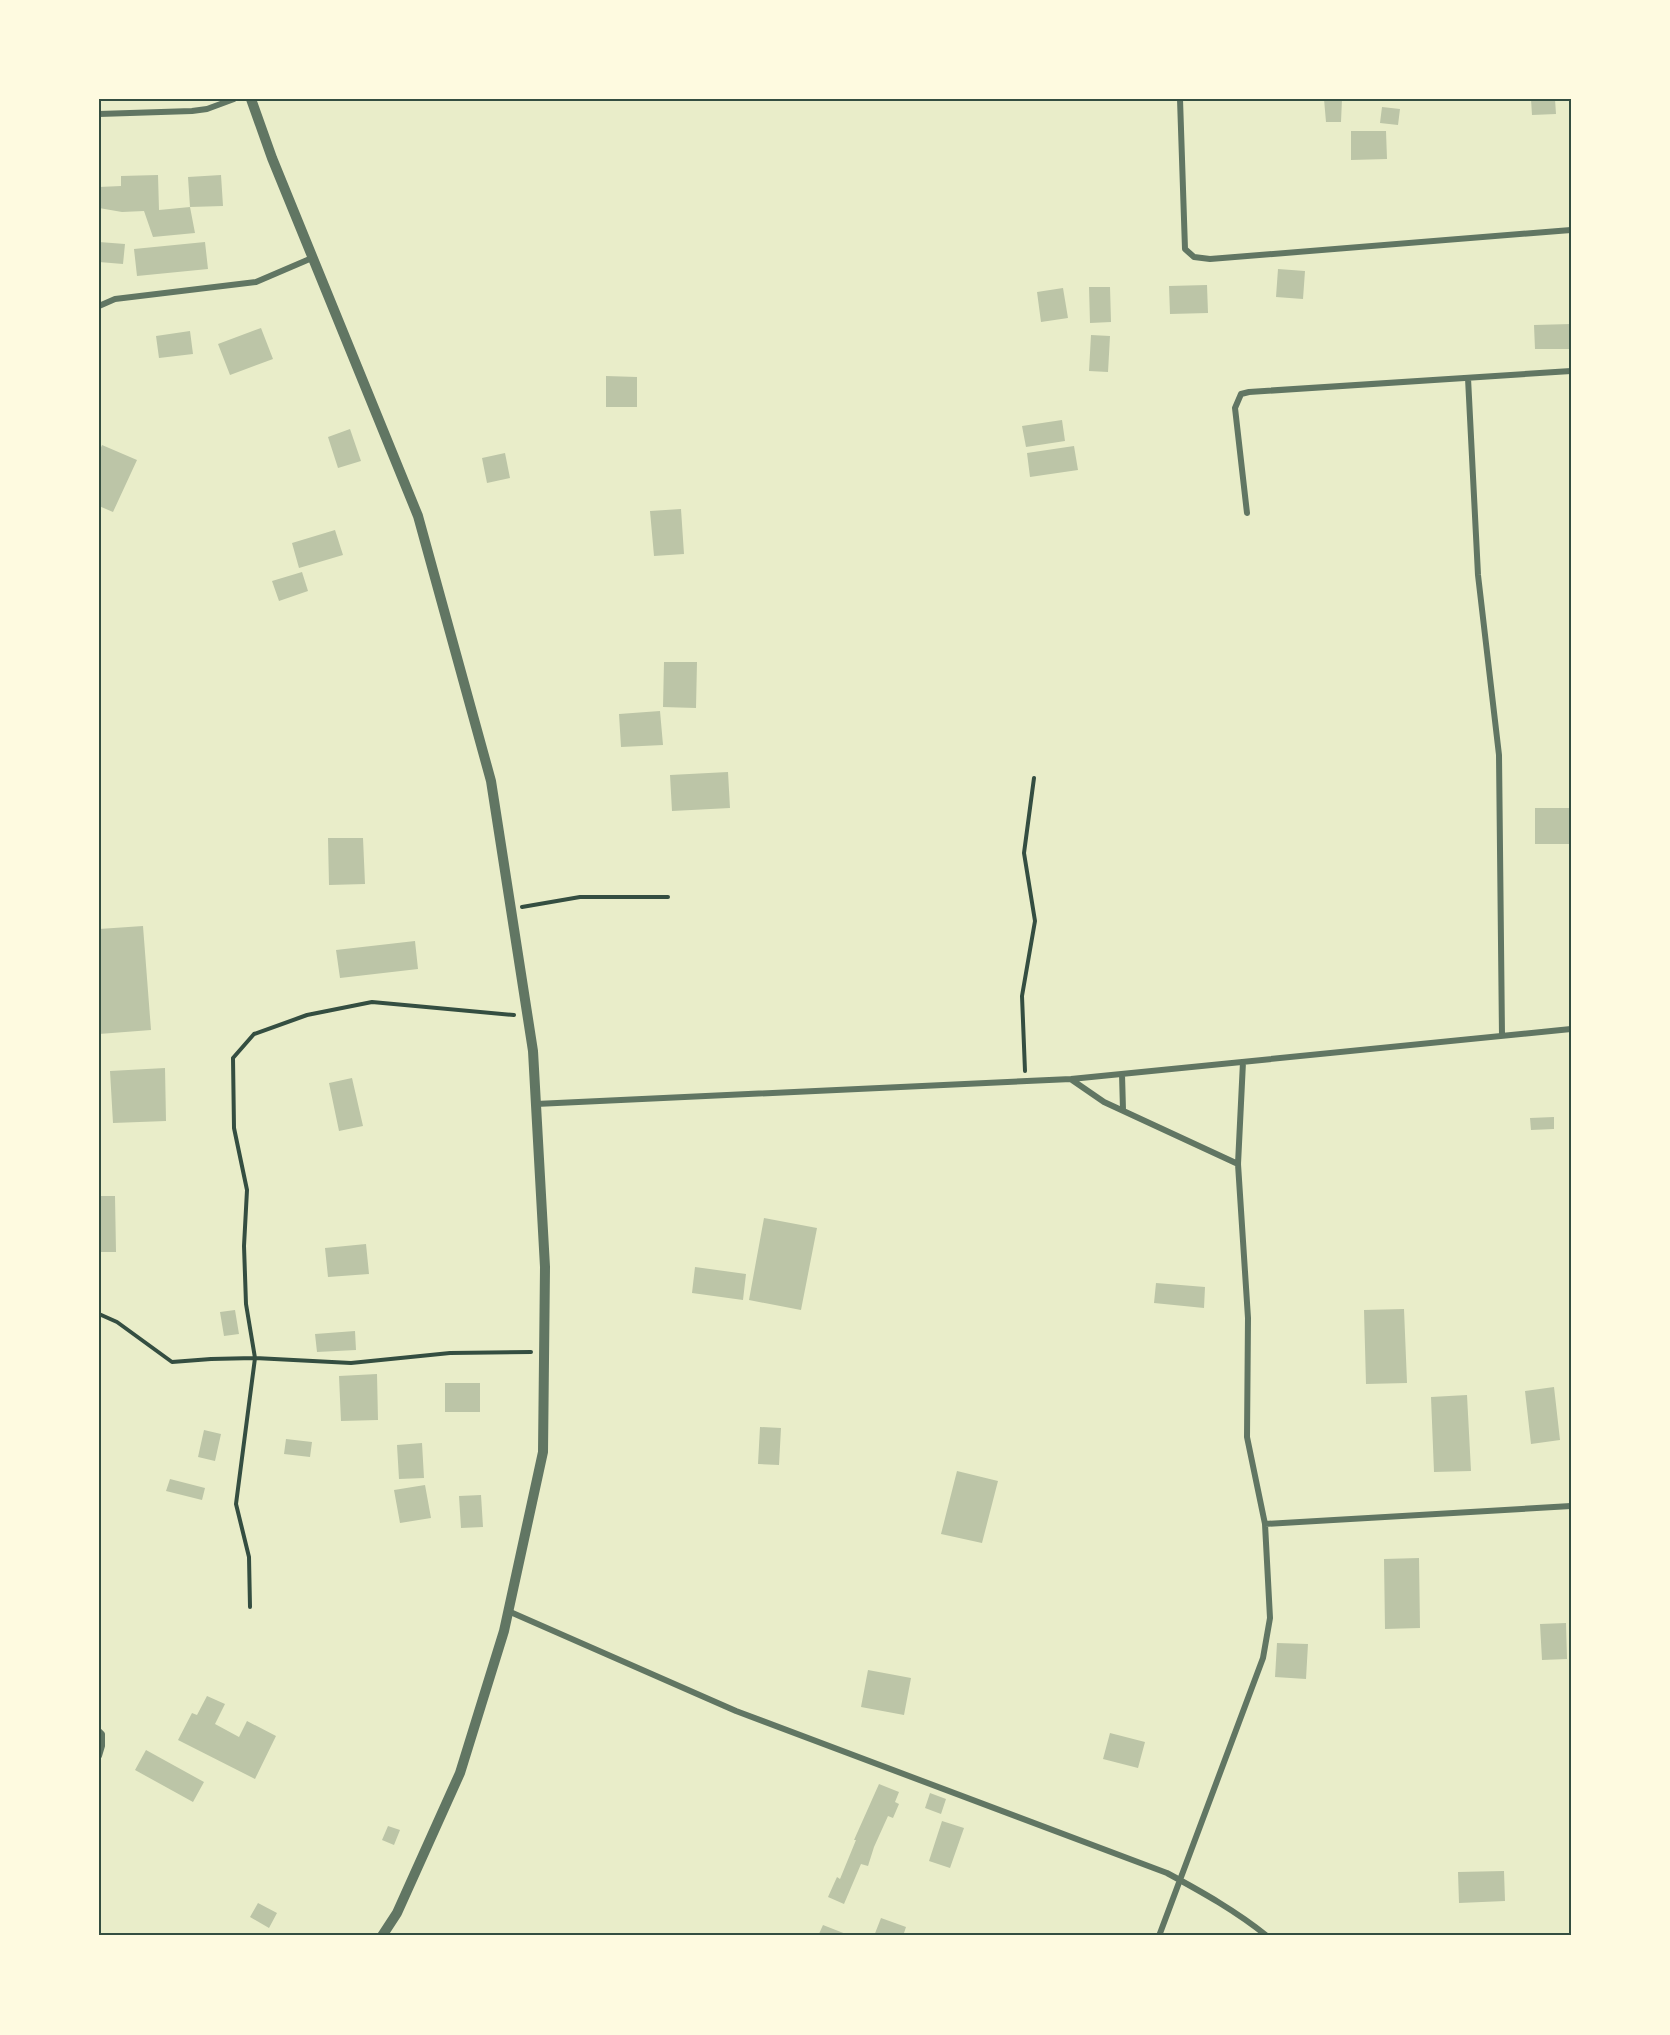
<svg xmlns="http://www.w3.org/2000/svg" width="1670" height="2035" font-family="Montserrat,sans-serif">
<rect width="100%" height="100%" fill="#e9edc9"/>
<path fill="#bcc5a7" d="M1324,99h18l-1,23h-15z
M1531,99h24l1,15 -24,1z
M1382,107l18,2 -2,16 -18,-2z
M1351,131h35l1,28 -36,1z
M158,175l1,35 31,-3 5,26 -42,4 -9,-26 -22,1 -23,-4v-21l22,-1v-10z
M221,175l2,31 -33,1 -2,-30z
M99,242l26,2 -2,20 -24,-2z
M205,242l3,27 -71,7 -3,-27z
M1278,269l27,2 -2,28 -27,-2z
M1207,285l1,28 -38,1 -1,-28z
M1089,287h21l1,35 -21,1z
M1063,288l5,30 -27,4 -4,-30z
M1571,324v25h-36l-1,-24z
M261,328l12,31 -43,16 -12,-31z
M190,331l3,23 -34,4 -3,-22z
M1091,335l19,1 -2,36 -19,-1z
M606,376l31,1v30h-31z
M1062,420l3,21 -39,6 -4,-21z
M350,429l11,32 -23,7 -10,-31z
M102,445l35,15 -24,52 -14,-6v-54z
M1074,446l4,24 -48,7 -3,-24z
M505,453l5,25 -23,5 -5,-25z
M681,509l3,45 -30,2 -4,-45z
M335,530l8,25 -44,13 -7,-25z
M302,572l6,19 -29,10 -7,-20z
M664,662h33l-1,46 -33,-1z
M660,711l3,34 -42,2 -2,-33z
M728,772l2,36 -58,3 -2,-36z
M1535,808h36v36h-36z
M328,838h35l2,46 -36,1z
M143,926l8,104 -52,4v-105z
M415,941l3,28 -78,9 -4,-28z
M165,1068l1,53 -53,2 -3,-52z
M352,1078l11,48 -24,5 -10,-48z
M1554,1117v12l-23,1 -1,-12z
M99,1196h16l1,56h-17z
M764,1218l53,10 -16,82 -52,-10z
M366,1244l3,30 -41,3 -3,-29z
M695,1267l51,7 -3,26 -51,-7z
M1156,1283l49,4 -1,21 -50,-5z
M1404,1309l3,74 -41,1 -2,-74z
M235,1310l4,24 -15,2 -4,-24z
M355,1331l1,19 -39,2 -2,-18z
M377,1374l1,46 -37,1 -2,-45z
M445,1383h35v29h-35z
M1554,1387l6,53 -29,4 -6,-53z
M1467,1395l4,76 -37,1 -3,-75z
M760,1427l21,1 -2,37 -21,-1z
M204,1430l17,4 -6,27 -17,-4z
M286,1439l26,3 -2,15 -26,-3z
M422,1443l2,35 -25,1 -2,-34z
M957,1471l41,10 -16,62 -41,-9z
M170,1479l35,9 -3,12 -36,-9z
M425,1485l6,33 -31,5 -6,-33z
M481,1495l2,32 -22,1 -2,-32z
M1419,1558l1,70 -35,1 -1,-70z
M1566,1623l1,36 -25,1 -2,-36z
M1277,1643l31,1 -2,35 -31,-2z
M868,1670l43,8 -7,37 -43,-8z
M207,1696l18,8 -10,20 24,13 8,-16 29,15 -21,43 -77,-39 14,-27 5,2z
M1110,1733l35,9 -7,26 -35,-9z
M146,1750l58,32 -11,20 -58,-32z
M879,1784l20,8 -4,10 4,2 -6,14 -5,-2 -14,31 -6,19 -7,-2 -17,40 -16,-7 9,-20 3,2 16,-39h-2z
M930,1793l16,6 -5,15 -16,-6z
M942,1821l22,7 -14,40 -21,-7z
M388,1826l12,4 -6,15 -12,-5z
M1504,1871l1,30 -46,2 -1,-31z
M258,1903l19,10 -8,15 -19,-11z
M881,1918l25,9 -3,9h-29z
M823,1925l28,11h-33z"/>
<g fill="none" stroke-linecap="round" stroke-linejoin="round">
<path stroke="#344e41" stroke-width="4" d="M522,907l58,-10h88
M1025,1071l-3,-75 13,-75 -11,-68 10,-75
M99,1314l18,8 55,40 39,-3 44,-1 -9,-54 -2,-58 3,-56 -13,-62 -1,-70 21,-24 53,-19 65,-13 142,13
M250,1607l-1,-50 -13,-53 19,-146 96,5 99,-10 81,-1"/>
<path stroke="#617663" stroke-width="6" d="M1180,99l5,150 9,8 16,2 361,-29
M99,114l93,-3 15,-2 27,-10
M99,306l16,-7 141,-17 56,-24
M1468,378l10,197 21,180 3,281
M1247,513l-12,-105 6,-14 8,-2 322,-21
M1122,1074l1,36
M1072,1080l32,22 134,62
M536,1104l535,-25 500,-50
M1265,1524l306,-18
M508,1611l228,100 431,162c35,19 69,38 100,63
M99,1731l3,3v12l-3,10
M1159,1936l104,-278 7,-40 -5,-94 -18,-87 1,-119 -10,-154 5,-102"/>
<path stroke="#617663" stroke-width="10" d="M251,99l21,59 146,358 73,265 42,270 12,216 -2,185 -39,179 -44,142 -63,140 -15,23"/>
</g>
<rect width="1670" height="2035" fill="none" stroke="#fefae0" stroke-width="201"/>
<rect x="100" y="100" width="1470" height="1834" fill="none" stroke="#344e41" stroke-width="2"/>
</svg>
